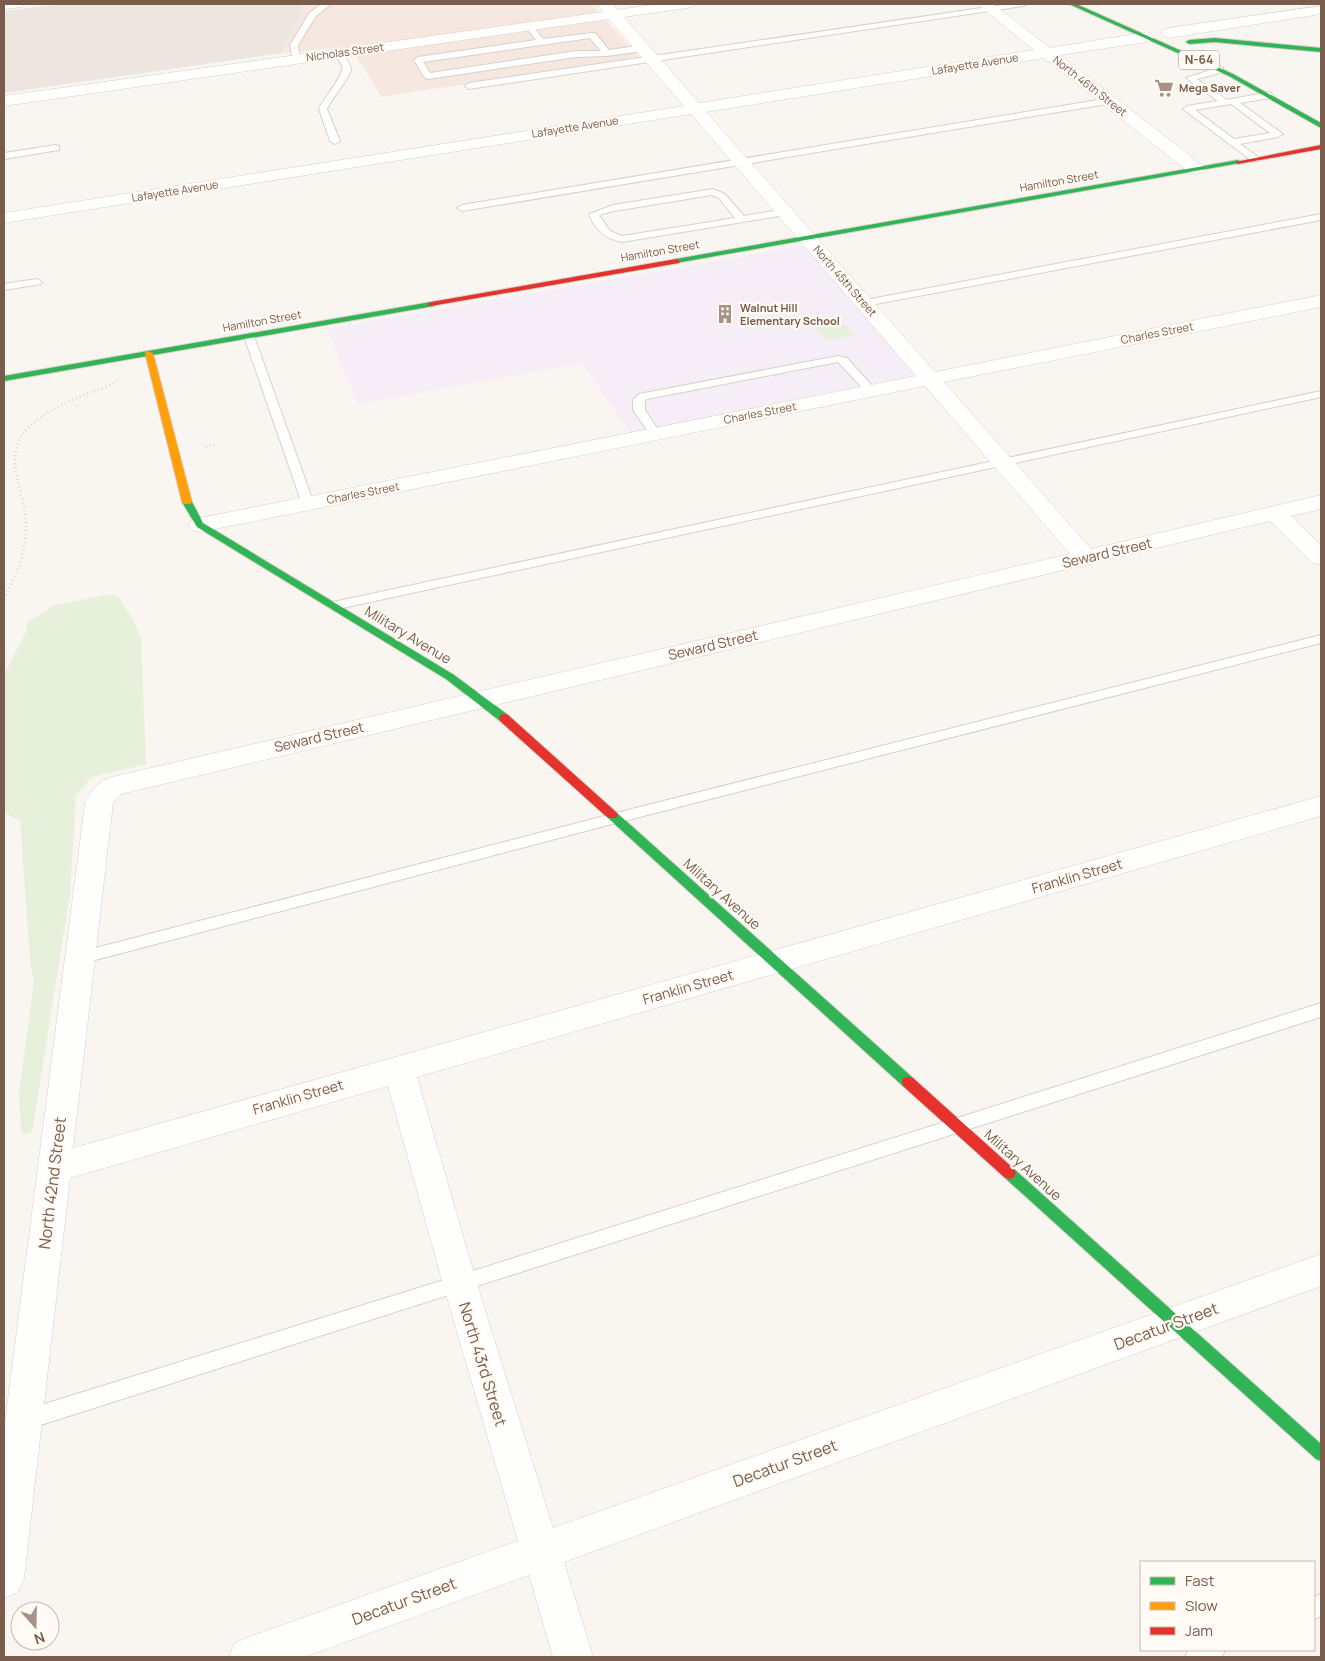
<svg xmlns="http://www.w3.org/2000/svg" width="1325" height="1661" font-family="Manrope,sans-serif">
<rect width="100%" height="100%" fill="#f9f5f0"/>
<path fill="#f6e8e1" d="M304,4h288l47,53 -257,40 -32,-50 -68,6z"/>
<path fill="#ede5e0" d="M62,4h242l-22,49 -278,40v-82z"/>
<path fill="#f6eef6" d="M800,246l9,4 106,123 -1,2 -284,58 -48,-70 -224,41 -31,-75z"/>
<path fill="#e7f0db" d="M844,323l11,12 -28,6 -11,-13z
M114,595l5,3 13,20 9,20 5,126 -54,13 -16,18 -6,99 -38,238 -6,3 -5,-3 -2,-38 15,-113 -4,-20 -10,-140 -11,-6 -5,-1v-140l22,-42 2,-10 25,-16 46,-10z"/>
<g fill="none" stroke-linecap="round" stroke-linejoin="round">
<g stroke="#d7d1cb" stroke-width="2">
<path id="lane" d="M322,4h9l-15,12 -18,29 2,14 -7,2 -3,-16 20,-33z
M1009,4h18l-4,2 -554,83 -4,-3 4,-3z
M526,24h6l11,15 49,-6h3l14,17 34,-5 4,3 -4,3 -36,5 -31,1 -148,22 -3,-1 -11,-18 4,-3 118,-17 -11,-14zM590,38l11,13h-25l-146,22 -7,-11z
M338,50l3,1c3,5 9,12 10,17 2,6 -20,31 -24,41l13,32 -5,3 -5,-3 -11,-32c4,-10 26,-35 23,-42 -1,-5 -6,-10 -8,-14z
M1220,67l3,1v4l-26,7 30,21 42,-8 4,3 -4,3 -29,5 43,31 -5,3 -38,7 18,13v4h-6l-69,-52 4,-3 31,-5 -32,-23zM1231,104l39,29 -36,6 -39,-29z
M1110,98l3,1v4l-651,108 -5,-3 5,-3z
M56,145l3,1v4l-55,9v-6z
M713,189l12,5 19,22 41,-7 5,3 -5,3 -163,27c-17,-3 -27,-12 -33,-28l24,-9zM712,195l7,3 16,20 -113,18 -12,-5 -11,-16 15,-4z
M1321,214v6l-456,86 -5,-3 5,-3z
M37,279l5,3 -1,2 -37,6v-6z
M249,333l5,3 60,168 -2,3h-8l-2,-3 -58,-168z
M838,356l9,2 28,31 2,2 -2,2h-8l-29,-31 -191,37 -2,2v9l16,24 -6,3 -4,-1 -18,-26v-10l6,-6z
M1321,391v6l-988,213 -7,-4 7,-4z
M1321,635v8l-705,180 -536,141 -6,-2 -2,-4 2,-4 6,-2 536,-139z
M1321,1003v14l-1296,413 -7,-3 -3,-7 3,-7 7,-3 435,-135z
M1321,1594v22l-7,3v-22z
M1188,1650h37l-3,7h-37z"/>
</g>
<g stroke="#d7d1cb" stroke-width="1">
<path id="street" d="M4,4h20l-2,3 -18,2z
M597,4h15l5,6 41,-6h36l-2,3 -5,1 -63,9 75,86 335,-53 -57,-46h16l57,44 97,-16 5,2 3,3 -3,3 -5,2 -87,13 142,110 3,4 -3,4 -6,1 -6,-1 -146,-115 -338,54 229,260 386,-77v12l-377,75 147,167 230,-54v14l-30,7 30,29v20l-8,-2 -43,-42 -1149,273 -8,9 -40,345 1248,-352v20l-904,261 60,207 76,244 768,-274v32l-757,276 29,95h-40l-24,-82 -225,82h-75l6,-14 14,-6 269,-96 -75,-257 -55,-198 -318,92 -46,400 -6,14 -14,6v-168l81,-627c6,-13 13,-21 27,-26l958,-223 -145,-168 -725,146 -8,-2 -3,-5 3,-5 8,-2 716,-142 -225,-262 -687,109v-10l680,-107 -75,-87 -605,87v-10l599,-84z
M1321,6v8l-152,24 -5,-2 -3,-3 3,-3 5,-2z"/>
</g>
<g stroke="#d9d2cb" stroke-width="2">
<path id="fast" d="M1069,4h7l157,70 88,49v5l-92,-52z
M1215,38l106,10v4l-106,-10 -26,2 -3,-2 3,-2z
M1238,160l3,2 -1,1 -564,100 -4,-2 4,-2z
M431,302l4,2 -1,2 -430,75v-5z
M187,499l5,3 11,21 251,152 54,40 1,3 -1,3h-8l-54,-42 -249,-152 -15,-25z
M612,811l4,1 297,266 1,4 -1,4 -5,1 -5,-1 -295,-268 -2,-3z
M1009,1167l5,2 307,275v17l-5,-2 -312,-282 -2,-4 2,-4z"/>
</g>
<g stroke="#d9d2cb" stroke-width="2">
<path id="slow" d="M146,351l7,2 39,149 -2,2h-6l-2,-2 -37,-149z"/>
</g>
<g stroke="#d9d2cb" stroke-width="2">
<path id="jam" d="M1321,145v4l-83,15 -3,-2z
M676,259l4,2 -1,2 -248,43 -4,-2 4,-2z
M504,714l4,1 108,97 2,3 -2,3h-8l-108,-97 -1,-3 1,-3z
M908,1077l5,1 101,91 2,4 -2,4 -5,2 -5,-2 -101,-91 -1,-4 1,-4z"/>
</g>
<path stroke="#dcd5d0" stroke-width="2.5" stroke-dasharray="1 3" stroke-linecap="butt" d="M206,447l9,-3
M4,599c12,-23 22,-46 22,-72 1,-34 -26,-67 1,-98 16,-16 41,-28 62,-36 9,-4 20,-6 28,-12"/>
<use href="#lane" fill="#fefefd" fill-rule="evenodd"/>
<use href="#street" fill="#fefefd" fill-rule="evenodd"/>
<use href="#fast" fill="#30b455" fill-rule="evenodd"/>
<use href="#slow" fill="#ff9f0a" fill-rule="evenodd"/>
<use href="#jam" fill="#e5322d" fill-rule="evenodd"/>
</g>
<defs>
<g id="supermarket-bare" transform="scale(1.5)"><path d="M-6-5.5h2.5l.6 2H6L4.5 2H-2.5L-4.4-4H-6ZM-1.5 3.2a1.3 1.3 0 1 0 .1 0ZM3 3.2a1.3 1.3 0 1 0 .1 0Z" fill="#a69286" stroke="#fffaf3" stroke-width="2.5" paint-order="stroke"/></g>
<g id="building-bare" transform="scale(1.5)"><path d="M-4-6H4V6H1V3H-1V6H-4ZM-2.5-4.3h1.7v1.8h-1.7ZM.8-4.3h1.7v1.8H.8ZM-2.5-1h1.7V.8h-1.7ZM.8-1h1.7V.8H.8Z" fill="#a69286" stroke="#fffaf3" stroke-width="2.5" paint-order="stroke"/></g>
</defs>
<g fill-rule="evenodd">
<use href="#supermarket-bare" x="1164" y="88"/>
<use href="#building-bare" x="725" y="314"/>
</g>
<g text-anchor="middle" stroke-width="4.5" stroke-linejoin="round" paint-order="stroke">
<g font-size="11" fill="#7a5c4d" stroke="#fffaf3">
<text transform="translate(345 52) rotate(-8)" y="4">Nicholas Street</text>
<text transform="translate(975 64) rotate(-9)" y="4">Lafayette Avenue</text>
<text transform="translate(1090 86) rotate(38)" y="4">North 46th Street</text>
<text transform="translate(575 127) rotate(-9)" y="4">Lafayette Avenue</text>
<text transform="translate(1059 181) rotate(-10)" y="4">Hamilton Street</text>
<text transform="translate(175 191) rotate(-9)" y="4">Lafayette Avenue</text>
<text transform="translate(660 251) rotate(-10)" y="4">Hamilton Street</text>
<text transform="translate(845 281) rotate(49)" y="4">North 45th Street</text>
<text transform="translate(262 321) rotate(-10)" y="4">Hamilton Street</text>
<text transform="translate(1157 333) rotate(-11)" y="4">Charles Street</text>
<text transform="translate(760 413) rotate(-11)" y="4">Charles Street</text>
<text transform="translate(363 493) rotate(-11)" y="4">Charles Street</text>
</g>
<g font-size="11" font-weight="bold" fill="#7a5c4d" stroke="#fffaf3" text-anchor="start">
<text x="1179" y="92">Mega Saver</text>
<text x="740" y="312">Walnut Hill<tspan x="740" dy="13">Elementary School</tspan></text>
</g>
<rect fill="#fffaf3" stroke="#a28b7f" stroke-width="1" x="1179" y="50.5" width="40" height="19" rx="4"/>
<g font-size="12" font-weight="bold" fill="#7a5c4d">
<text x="1199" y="64">N-64</text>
</g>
<g font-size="14" fill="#7a5c4d" stroke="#fffaf3">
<text transform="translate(1107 553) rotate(-13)" y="5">Seward Street</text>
<text transform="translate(408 635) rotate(31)" y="5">Military Avenue</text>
<text transform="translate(713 645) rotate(-13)" y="5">Seward Street</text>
<text transform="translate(319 737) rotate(-13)" y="5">Seward Street</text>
<text transform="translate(1077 876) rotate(-16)" y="5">Franklin Street</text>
<text transform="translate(722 894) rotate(42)" y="5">Military Avenue</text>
<text transform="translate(688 987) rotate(-16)" y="5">Franklin Street</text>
<text transform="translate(298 1097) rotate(-16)" y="5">Franklin Street</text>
<text transform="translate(1023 1165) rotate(42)" y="5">Military Avenue</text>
</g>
<g font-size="16" fill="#7a5c4d" stroke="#fffaf3">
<text transform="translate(52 1183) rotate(-83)" y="6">North 42nd Street</text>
<text transform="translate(1166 1326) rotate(-20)" y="6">Decatur Street</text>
<text transform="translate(483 1364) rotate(73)" y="6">North 43rd Street</text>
<text transform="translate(785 1463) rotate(-20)" y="6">Decatur Street</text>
<text transform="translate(404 1601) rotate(-20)" y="6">Decatur Street</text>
</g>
</g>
<rect width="1325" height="1661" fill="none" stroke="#7a5c4d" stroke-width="10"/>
<rect x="1140" y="1561" width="175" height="90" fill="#fffaf3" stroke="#cabbb1"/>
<rect x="1150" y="1577" width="25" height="8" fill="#30b455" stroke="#cabbb1"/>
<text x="1185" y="1586" font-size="15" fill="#7a5c4d">Fast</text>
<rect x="1150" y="1602" width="25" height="8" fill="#ff9f0a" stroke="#cabbb1"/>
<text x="1185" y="1611" font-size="15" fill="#7a5c4d">Slow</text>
<rect x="1150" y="1627" width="25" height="8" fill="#e5322d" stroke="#cabbb1"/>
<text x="1185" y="1636" font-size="15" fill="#7a5c4d">Jam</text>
<g transform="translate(35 1626) rotate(160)"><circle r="24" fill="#fffaf3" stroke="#cabbb1"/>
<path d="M0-4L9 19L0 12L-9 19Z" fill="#a69286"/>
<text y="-8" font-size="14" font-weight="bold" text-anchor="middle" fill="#7a5c4d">N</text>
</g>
</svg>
